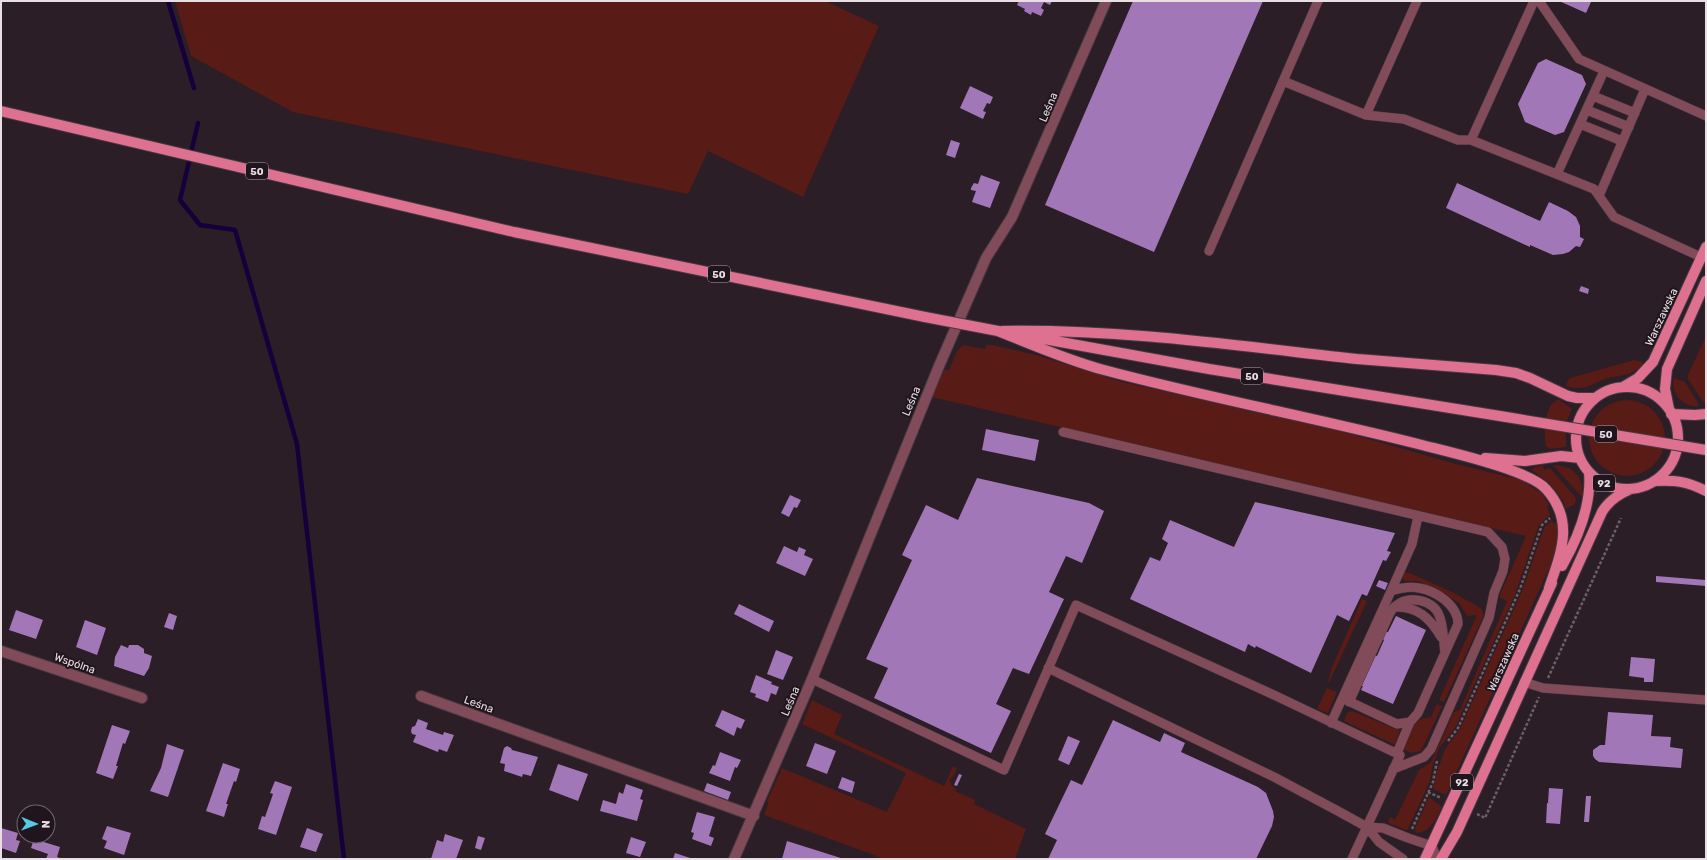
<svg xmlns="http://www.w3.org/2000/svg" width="1707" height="860" font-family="Rubik,sans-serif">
<rect width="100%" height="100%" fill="#2b1e27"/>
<path fill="#591b15" d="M175,1h650l54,25 -76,171 -95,-46 -20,43 -395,-82 -102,-56z
M1706,336v66h-3l-15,-23v-4z
M963,345l22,4 1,-4h7l47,11 78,25 233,53 105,30 65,16 20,13 8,12 -2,2 3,8 -11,10 -25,72 -59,131 -16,20 -7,20 -2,13 -22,48 -2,1 -18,-7 2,-6 5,3 24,-50 12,-8 23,-50 6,-2 47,-109 -8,-4 27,-61 -594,-139 12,-27h5l8,-19z
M1634,360l9,2v3c-17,14 -20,8 -38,14 -18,7 -19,12 -40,7l5,-8z
M1674,378l11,4 13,21v3c-15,2 -28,-14 -24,-28z
M1558,399l14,10 -6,14v24l-17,2 -1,-2h-2c-2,-11 -2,-28 4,-40 2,-5 5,-4 8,-8z
M1589 438a38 38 0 1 1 76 0a38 38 0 1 1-76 0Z
M1543,465l1,5 6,-2 26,30 -1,6 -9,5 -3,-8 -12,-16 -19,-15 1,-2z
M1553,465c22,1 30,11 30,33z
M1552,520l1,3 4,-1 2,11 -2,18 -111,244 -13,-6 5,-21 7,-19 15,-20 62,-138 22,-63z
M1407,572l45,20 29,16 3,7 -40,87 -5,-2 38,-85 -10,1 -7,-12 -15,-10 -27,-13h-13l-3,-4 2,-4z
M1362,599l5,2 -38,82 -1,-1 4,-15z
M1327,688l10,4 -9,21 -11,-4z
M812,700l30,15 -8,19 110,52 9,-20 4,2 -5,10 -3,1 3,7 4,2 -1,3 20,9 -1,4 52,25 -11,30h-130l-121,-44 4,-11 -1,-3 15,-33 105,44 19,-39 -104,-49z
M1437,704l5,2 -21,45 -9,2 -8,-3 11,-27 7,-4 9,-2z
M1352,711l41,17 5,1 2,2 -5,13h-2l-49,-23 3,-8z
M1429,797l13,10c-7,13 -11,25 -26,26l-1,-5z"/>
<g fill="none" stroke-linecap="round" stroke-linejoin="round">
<path stroke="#15003c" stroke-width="4.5" d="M168,1l26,87
M198,123l-18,77 20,25 35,5 62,214 47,415"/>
</g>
<path fill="#a177b7" d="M1019,1h33l-2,4 -6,-3 -3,6 3,2 -3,6 -9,-4 -1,3 -7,-4 1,-2 -8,-4z
M1133,1h130l-109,251 -109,-47z
M1559,1h29l3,1 -5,11z
M1546,59l36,16 4,9 -22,48 -9,3 -30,-13 -7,-18 20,-41z
M970,86l23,11 -3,7 -3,-1 -4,8 3,1 -3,7 -23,-11z
M951,140l9,3 -5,15 -9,-3z
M981,175l19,7 -10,26 -18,-6 4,-11 -5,-1v-2l3,-5 4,1z
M1457,183l83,38 9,-19 19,9 8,6 4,9v11l4,2 -4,8 -4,-1 -7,6 -6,2 -10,1 -23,-10v2l-84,-39z
M1581,286l8,3 -1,5 -9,-3z
M986,429l53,11 -4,21 -53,-11z
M977,478l112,25 15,8 -22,52 -16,-7 -17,36 15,7 -35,75 -16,-6 -17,36 15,7 -20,42 -117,-55 14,-30 -22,-9 46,-99 -10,-5 24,-50 32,15z
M790,495l11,5 -4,8 -3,-1 -5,10 -8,-4z
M1255,502l140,31 -8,18 4,1 -5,9 -3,-1 -16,36 -5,-2 -13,27 -12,-6 -26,58 -55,-27 -1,2 -7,-4 -3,8 -115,-53 20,-42 10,4 8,-18 -6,-4 8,-19 64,27z
M784,546l13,6 2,-5 7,3 -2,5 9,4 -8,17 -29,-13z
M1656,576l50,4v6l-50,-4z
M1379,580l9,3 -3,7 -9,-4z
M739,604l35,17 -5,11 -35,-18z
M16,610l27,10 -7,19 -27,-9z
M169,613l8,3 -4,14 -9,-3z
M1396,616l30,14 -33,74 -32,-14 2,-4h-3l14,-31 3,1 7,-16 -2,-1 3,-8 3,1z
M85,620l21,8 -9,27 -21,-8z
M121,645l7,3 1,-3h9l6,4v4l8,3 -3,12 -5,8 -30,-10 1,-9z
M776,650l17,7 -10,23 -16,-6z
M1631,657l24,2 -2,23h-9v-4l-15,-2z
M756,675l16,7 -1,2 8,3 -3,8 -5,-2 -3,9 -13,-5 1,-3 -6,-2z
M722,710l23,10 -4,9 -4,-2 -3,9 -19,-10z
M1608,712l45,3 -2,21 20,1 -1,10 13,2 -2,19 -82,-6 -4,-3 -2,-3v-6l7,-5h5z
M418,719l10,4 -2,6 17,6 1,-3 10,3 -7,17 -8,-3 -1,3 -25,-10 3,-7 -4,-1 -1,-3 1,-4 3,-1z
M1113,720l47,22 4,-9 21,10 -4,9 77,35 8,6 7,18 1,6 -2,9 -16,33h-208l9,-19 -12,-6 26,-54 11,5z
M112,725l18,6 -5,13 -2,-1 -7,23h2l-5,13 -17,-6z
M1068,736l12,5 -11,24 -11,-5z
M815,743l21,8 -9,23 -21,-8z
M167,744l17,6 -16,47 -18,-6 11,-23z
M507,746l4,2 1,2 26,7 -7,19 -8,-2 -1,3 -18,-6 1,-7 -5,-1 4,-15z
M720,752l21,8 -4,8 -2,-1 -5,14 -21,-8 4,-8 2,1z
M223,763l17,6 -4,13 -2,-1 -8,23h2l-4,13 -18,-6z
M558,764l30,10 -10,27 -29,-11z
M959,774l3,1 -5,11 -3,-1z
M842,777l13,5 -3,11 -14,-5z
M275,781l17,6 -16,48 -18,-6 4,-13 3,1 8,-23 -3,-1z
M707,783l24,9 -3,8 -24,-9z
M626,784l17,6 -3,9 3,1 -6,21 -37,-10 3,-11 13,4 3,-12 4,2z
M1549,788l14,1 -3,35 -14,-1 1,-20 8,1 -7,-1z
M1586,796h5l-2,26h-5z
M697,812l18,5 -6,19 5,2 -3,8 -19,-7 2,-6 -3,-1z
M107,826l24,7 -7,22 -20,-7 3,-7 -5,-2z
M1,828l17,5 -2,7 4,1 -4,12 -15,-5z
M307,828l16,6 -7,18 -16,-5z
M445,834l18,6 -7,19h-25l6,-19 6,2z
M478,836l7,2 -4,12 -6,-2z
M631,837l15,5 -6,15 -14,-4z
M34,839l26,8 -3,10 5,2h-16l2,-5 -17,-6z
M787,841l57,18h-62z
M675,853l18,6h-20z"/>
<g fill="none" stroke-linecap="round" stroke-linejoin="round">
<g stroke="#453941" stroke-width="10">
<path id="lane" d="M1534,1l-63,139 123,49 20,28 87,40
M1539,1l40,58 127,57
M1283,81l83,34 38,4 54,21h13
M1593,96l42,17
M1587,110l42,17
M1366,115l51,-114
M1580,124l42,17
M1557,174l47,-103
M1599,196l46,-107
M1209,251l109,-250
M1063,432l425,100 14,15 3,12 -2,12 -9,22 -5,25 -58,131 -7,8 -31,12
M1391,591l21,-47 6,-28
M1395,607c22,-1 35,11 46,30
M1048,668l226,109 62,33 31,17 12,15 24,17
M812,679l192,91 72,-165 198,90 126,60 -48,104
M1524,682l19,6 163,12
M1344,699l53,25 13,-2
M1349,702l40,-87c2,-4 4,-8 8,-10 12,-10 36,-5 42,10 5,11 4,26 6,37
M1331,723l60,-132c9,-3 19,-5 28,-3 17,3 39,17 39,36l-32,71 -8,18 -8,9 -13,31
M1367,827l16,1 25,10 24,8 5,13"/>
</g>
<g stroke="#453941" stroke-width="12">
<path id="street" d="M1,651l141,47
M421,696l333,120
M734,859l78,-180 127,-313 47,-108 26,-41 94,-216"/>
</g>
<g stroke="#453941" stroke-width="12">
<path id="primary" d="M1,111l513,121 411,85
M998,331c35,14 69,29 106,39 105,28 212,48 318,75 27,7 107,25 124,44 29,32 15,64 3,99
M1002,331c120,-2 237,15 355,28 46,4 92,7 139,11l20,3 14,5 38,18 9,2h18
M1022,335l187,34 297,48
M1623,387l15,-9 15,-16 53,-115
M1576 438a51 51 0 1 1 102 0a51 51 0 1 1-102 0Z
M1669,409l-4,-20 2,-20 39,-88
M1671,414l24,1 11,-1
M1485,458l40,3 36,-5 19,2
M1654,481c21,-1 32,0 52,10
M1562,566c16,-28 30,-61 27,-94
M1425,859l127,-276
M1441,859l16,-27 145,-320c7,-12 17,-18 29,-23"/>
</g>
<path stroke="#6c6068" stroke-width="2.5" stroke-dasharray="3 2" stroke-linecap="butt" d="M1548,678l73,-160
M1448,741l10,-13 62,-139 22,-64 8,-7
M1428,792l13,6
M1477,814l8,4 54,-121
M1412,829l21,-47 4,-21"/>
<use href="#lane" stroke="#814b59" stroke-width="9"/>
<use href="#street" stroke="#814b59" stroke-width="10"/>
<use href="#primary" stroke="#de7090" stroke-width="10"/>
<g stroke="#453941" stroke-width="12" stroke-linecap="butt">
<path id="primary-bridge" d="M925,317l73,14
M1506,417l200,33"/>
</g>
<use href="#primary-bridge" stroke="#de7090" stroke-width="10"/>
</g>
<g text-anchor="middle" stroke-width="4" stroke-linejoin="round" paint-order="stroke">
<g fill="#21151d" stroke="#aca2a8" stroke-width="1">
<rect x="246" y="163" width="22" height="16" rx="3"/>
<rect x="708" y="266" width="22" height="16" rx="3"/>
<rect x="1241" y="368" width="22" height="16" rx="3"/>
<rect x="1595" y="426" width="22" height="16" rx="3"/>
<rect x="1593" y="475" width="22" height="16" rx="3"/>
<rect x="1451" y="774" width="22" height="16" rx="3"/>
</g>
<g font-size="10" font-weight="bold" fill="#e8dfe4">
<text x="257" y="175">50</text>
<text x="719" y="278">50</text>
<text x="1252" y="380">50</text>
<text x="1606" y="438">50</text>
<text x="1604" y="487">92</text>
<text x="1462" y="786">92</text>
</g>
<g font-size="11" fill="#e8dfe4" stroke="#21151d">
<text transform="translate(1048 107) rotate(-67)" y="4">Leśna</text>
<text transform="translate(1661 317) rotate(-65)" y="4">Warszawska</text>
<text transform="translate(911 401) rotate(-67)" y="4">Leśna</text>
<text transform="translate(1503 662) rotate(-66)" y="4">Warszawska</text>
<text transform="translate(75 663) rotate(19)" y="4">Wspólna</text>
<text transform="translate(790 701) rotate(-67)" y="4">Leśna</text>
<text transform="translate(479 704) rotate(20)" y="4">Leśna</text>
</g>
</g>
<rect width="1707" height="860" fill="none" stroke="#e8dfe4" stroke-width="4"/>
<g transform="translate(36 824) rotate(91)"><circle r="19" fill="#21151d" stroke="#71666d"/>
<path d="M0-3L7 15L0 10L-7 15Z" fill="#56c9e1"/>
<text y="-6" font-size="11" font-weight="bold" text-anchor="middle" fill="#e8dfe4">N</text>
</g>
</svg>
